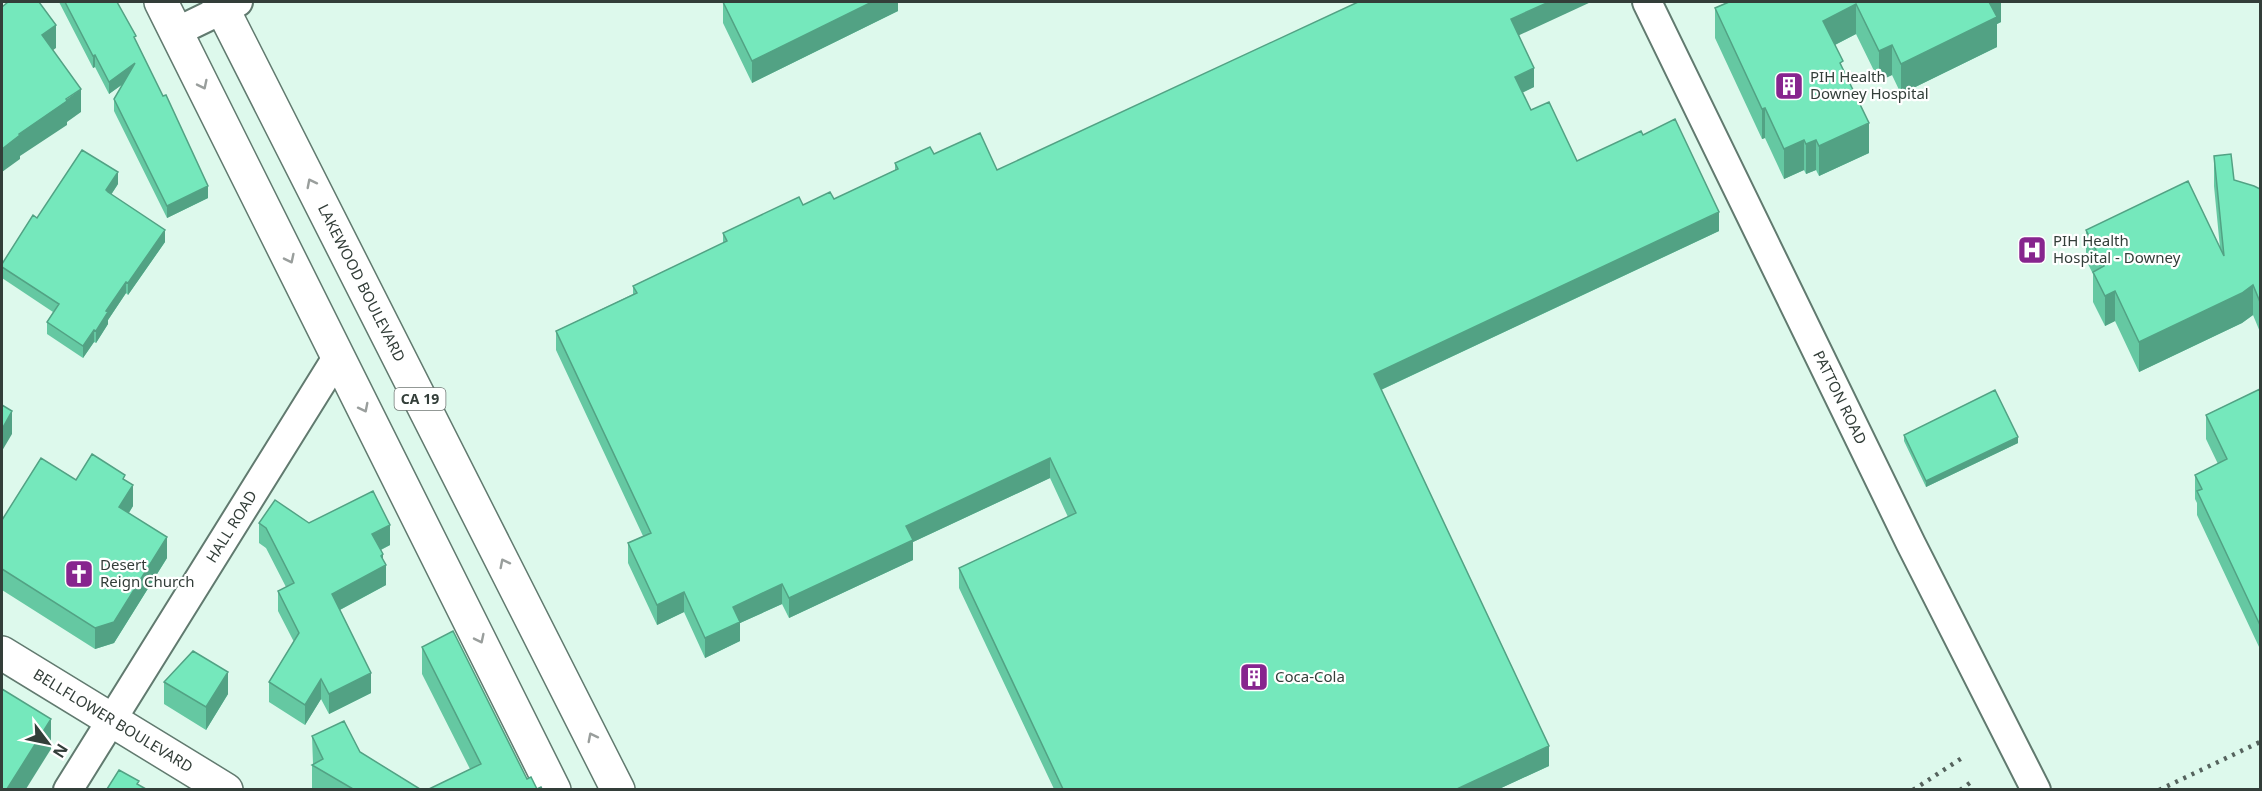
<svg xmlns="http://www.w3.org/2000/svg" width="2262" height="791" font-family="'Noto Sans',sans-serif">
<rect width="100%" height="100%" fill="#ddf9ec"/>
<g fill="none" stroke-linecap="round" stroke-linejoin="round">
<g stroke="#617a6f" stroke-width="32">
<g id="minor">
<path id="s1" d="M1647,2l264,542 125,246"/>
<path d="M176,32l62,-30"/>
<path id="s2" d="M68,790l270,-434"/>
</g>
</g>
<g stroke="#617a6f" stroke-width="36">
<g id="major">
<path d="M161,2l393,788"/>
<path id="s3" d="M219,2l399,788"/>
<path id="s4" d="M2,653l224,137"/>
</g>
</g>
<use href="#minor" stroke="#fff" stroke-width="28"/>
<use href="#major" stroke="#fff" stroke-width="33"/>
<path stroke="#55635d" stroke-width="4.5" stroke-dasharray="3 6" stroke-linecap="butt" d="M1913,790l49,-32
M1960,790l14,-10
M2159,790l101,-48"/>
</g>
<path fill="#65c8a2" d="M59,2h58l91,196 -41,20 -53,-107v-12l9,-15 -14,10 -14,-27 -2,1z
M723,2h175v9l-146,72 -29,-60z
M1727,2h274v20l-4,2v23l-96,47 -9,-19 -13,6 -23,-47 -21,11 34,108 -50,23 -3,-6 -10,4 -2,-4 -20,9 -19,-41 -3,1 -47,-101v-30z
M1519,35l15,52 -12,6 9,17 46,51 66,-26 76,96 -338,159 168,376 -50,23h-445l-95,-201v-20l109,-51 -18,-39 -137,64v18l-124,58 -7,-14 -42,19v18l-35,17 -21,-46 -27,13 -29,-62v-20l15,-7 -87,-186v-19l77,-37v-8l90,-43v-10l80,-28 31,-6 61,-29v-7l39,-9 63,16z
M2214,156l20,24 26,9v143l-7,-17 -11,8 -103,49 -24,-51 -10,5 -12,-24v-28l-7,-14v-30l134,18 -6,-62z
M118,184l-7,11 54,47 -37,53 -2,-2 -18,27v4l-12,19 -2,-1 -11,16 -36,-24v-12l6,-10 -51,-34v-14l35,-46z
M2260,389v260l-63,-134v-12l-2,-4v-24l23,-11 -12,-25v-24z
M1904,435l114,8 -92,44 -22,-46z
M76,480h49l8,26 -4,7 38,45 -53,85 -19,6 -93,-59v-70z
M259,523h50l81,22 -9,5 2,11 3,24 -46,25 31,83 -42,21 -8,-15 -16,26 -36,-23v-20l25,-40 -16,-31v-20l8,-4 -20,-39 -7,-5z
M422,647l105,132 10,10h-108l41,-20 -48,-95z
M164,682l64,12 -22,36 -42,-26z
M312,736l48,16 60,37h-108v-24l1,-1z"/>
<path fill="#52a284" d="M872,2h26v9l-146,72v-22z
M1549,2h42l-80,37v-20z
M1988,2h13v20l-4,2v23l-96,47v-30z
M1856,4v30l-33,17v-30z
M56,25v23l-14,10v-23z
M1892,45v30l-13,6v-30z
M95,55v12l-2,1v-12z
M135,63v12l-26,19v-12z
M1534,68v19l-19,9v-19z
M81,89v23l-14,10v3l-47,31v3l-18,13v-23l17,-15z
M1765,108v30l-3,1v-30z
M1869,123v30l-50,23v-30z
M1804,140v30l-20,9v-30z
M1816,140v30l-10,4v-30z
M118,172v12l-12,18v-12z
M208,186v12l-41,20v-12z
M1719,212v19l-345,162v-19z
M165,230v12l-37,53v-12z
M126,282v11l-18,27v4l-12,19v-12l10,-20z
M2253,285v30l-11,8 -103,49v-30z
M2115,291v30l-10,5v-30z
M94,330v12l-11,16v-12z
M12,411v23l-10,17v-22z
M2018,437v6l-92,44v-6z
M1050,458v20l-137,64v18l-124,58v-20l117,-72z
M133,485v21l-14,22v-21z
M390,525v20l-18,9v-20z
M167,537v21l-53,85 -19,6v-21z
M383,554v13l3,-2v20l-54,29v-20z
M782,584v20l-42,19v18l-35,17v-20l28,-31z
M684,592v20l-27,13v-20z
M228,672v22l-22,36v-23z
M371,673v20l-42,21v-20z
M321,679v20l-16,26v-20z
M51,719v30l-25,40h-19z
M1549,746v20l-50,23h-42z"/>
<path fill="#75e8bc" stroke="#52a284" stroke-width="1.5" d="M8,2h31l17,23 -14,10 39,54 -15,10 1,2 -48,33 1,1 -18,14v-142z
M65,2h52l19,34 -2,1 29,59 3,-1 42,91 -41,20 -53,-107 21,-36 -26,19 -14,-27 -2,1z
M723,2h149l-120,59z
M1358,2h191l-38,17 23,49 -19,9 16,33 18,-8 28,59 64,-30 2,4 32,-16 44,93 -345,162 175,372 -92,43h-394l-104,-221 117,-55 -26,-55 -144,68 7,14 -124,58 -7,-14 -49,23 7,15 -35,16 -21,-46 -27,13 -29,-62 23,-10 -95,-202 81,-38 -4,-7 94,-45 -4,-8 76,-36 4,8 27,-13 4,7 64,-30 -3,-6 35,-16 4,7 46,-21 17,37z
M1729,2h260l8,15 -96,47 -9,-19 -13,6 -23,-47 -33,17 20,40 -3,2 29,60 -50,23 -3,-6 -10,4 -2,-4 -20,9 -19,-41 -3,1 -47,-101z
M82,150l36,22 -12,18 2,2 57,38 -37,53 -2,-1 -20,29 2,1 -12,19 -2,-1 -11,16 -36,-24 12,-18 -57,-37v-3l31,-49 4,3z
M2231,154l3,26 20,6 6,3v113l-7,-17 -11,8 -103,49 -24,-51 -10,5 -12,-24 11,-6 -18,-36 102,-49 36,75 -10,-100z
M2260,389v236l-63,-134 5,-2 -7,-14 32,-16 -21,-44z
M1995,390l23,47 -92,44 -22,-46z
M2,405l10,6 -10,18z
M92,454l33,21 -2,4 10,6 -14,22 48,30 -53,85 -19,6 -93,-59v-49l39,-62 35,22z
M373,491l17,34 -18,9 11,20 -2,2 5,9 -54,29 39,79 -42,21 -8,-15 -16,26 -36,-23 30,-49 -21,-42 16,-8 -28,-55 -7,-5 16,-23 34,23z
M453,631l74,148 4,-2 6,12 4,-2 1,2h-113l52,-25 -59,-117z
M193,651l35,21 -22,35 -42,-25z
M2,689l49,30 -44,70h-5z
M344,721l16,31 60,37h-67l-41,-24 11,-6 -11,-23z
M119,770l20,11 -2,3 9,5h-39z"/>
<defs><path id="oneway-chevron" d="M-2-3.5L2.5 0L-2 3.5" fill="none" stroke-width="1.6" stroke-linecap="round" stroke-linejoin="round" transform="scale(1.5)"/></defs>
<g stroke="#999e9c">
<use href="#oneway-chevron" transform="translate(203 85) rotate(64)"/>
<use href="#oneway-chevron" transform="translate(311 183) rotate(-117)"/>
<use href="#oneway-chevron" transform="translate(290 259) rotate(64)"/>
<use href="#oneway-chevron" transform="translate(364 408) rotate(63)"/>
<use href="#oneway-chevron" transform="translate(504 563) rotate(-117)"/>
<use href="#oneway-chevron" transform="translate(480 639) rotate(64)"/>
<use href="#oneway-chevron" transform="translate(592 737) rotate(-117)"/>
</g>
<defs>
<g id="building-square" transform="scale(1.5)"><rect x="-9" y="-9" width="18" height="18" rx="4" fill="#87258e" stroke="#fff"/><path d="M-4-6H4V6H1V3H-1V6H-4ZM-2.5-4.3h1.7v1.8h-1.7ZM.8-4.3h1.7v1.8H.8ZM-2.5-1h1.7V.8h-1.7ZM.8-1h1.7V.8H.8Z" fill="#fff"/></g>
<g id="hospital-square" transform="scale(1.5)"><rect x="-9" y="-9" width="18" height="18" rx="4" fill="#87258e" stroke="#fff"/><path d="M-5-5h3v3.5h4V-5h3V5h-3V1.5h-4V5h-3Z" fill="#fff"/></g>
<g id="church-square" transform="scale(1.5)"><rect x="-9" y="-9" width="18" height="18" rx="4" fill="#87258e" stroke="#fff"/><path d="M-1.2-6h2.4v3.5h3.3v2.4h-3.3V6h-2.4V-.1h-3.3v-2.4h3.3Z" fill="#fff"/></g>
</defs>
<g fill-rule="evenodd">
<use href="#building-square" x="1789" y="86"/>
<use href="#hospital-square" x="2032" y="250"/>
<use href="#church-square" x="79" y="574"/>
<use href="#building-square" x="1254" y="677"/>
</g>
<g text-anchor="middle" stroke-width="4.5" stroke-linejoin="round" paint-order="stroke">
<rect fill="#fff" stroke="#707874" stroke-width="1.5" x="394.5" y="388" width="51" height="22" rx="4.5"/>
<g font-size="14" font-weight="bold" fill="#333e39">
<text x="420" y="404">CA 19</text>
</g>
<g font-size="15" fill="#333e39" stroke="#fff" text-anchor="start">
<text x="1810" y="82">PIH Health<tspan x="1810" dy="17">Downey Hospital</tspan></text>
<text x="2053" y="246">PIH Health<tspan x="2053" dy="17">Hospital - Downey</tspan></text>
<text x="100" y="570">Desert<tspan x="100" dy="17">Reign Church</tspan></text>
<text x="1275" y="682">Coca-Cola</text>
</g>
<g font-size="15" fill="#333e39" stroke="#fff">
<text dy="5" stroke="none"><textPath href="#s3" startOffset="315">LAKEWOOD BOULEVARD</textPath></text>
<text dy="5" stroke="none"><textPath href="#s1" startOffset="440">PATTON ROAD</textPath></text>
<text dy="5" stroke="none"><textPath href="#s2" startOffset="310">HALL ROAD</textPath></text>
<text dy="5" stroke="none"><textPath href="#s4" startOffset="130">BELLFLOWER BOULEVARD</textPath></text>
</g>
</g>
<rect width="2262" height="791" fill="none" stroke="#333e39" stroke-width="6"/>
<g transform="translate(48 743) rotate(122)" stroke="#ffffff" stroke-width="4.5" paint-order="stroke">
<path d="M0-4.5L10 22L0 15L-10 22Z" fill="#333e39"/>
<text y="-9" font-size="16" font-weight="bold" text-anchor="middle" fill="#333e39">N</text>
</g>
</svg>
